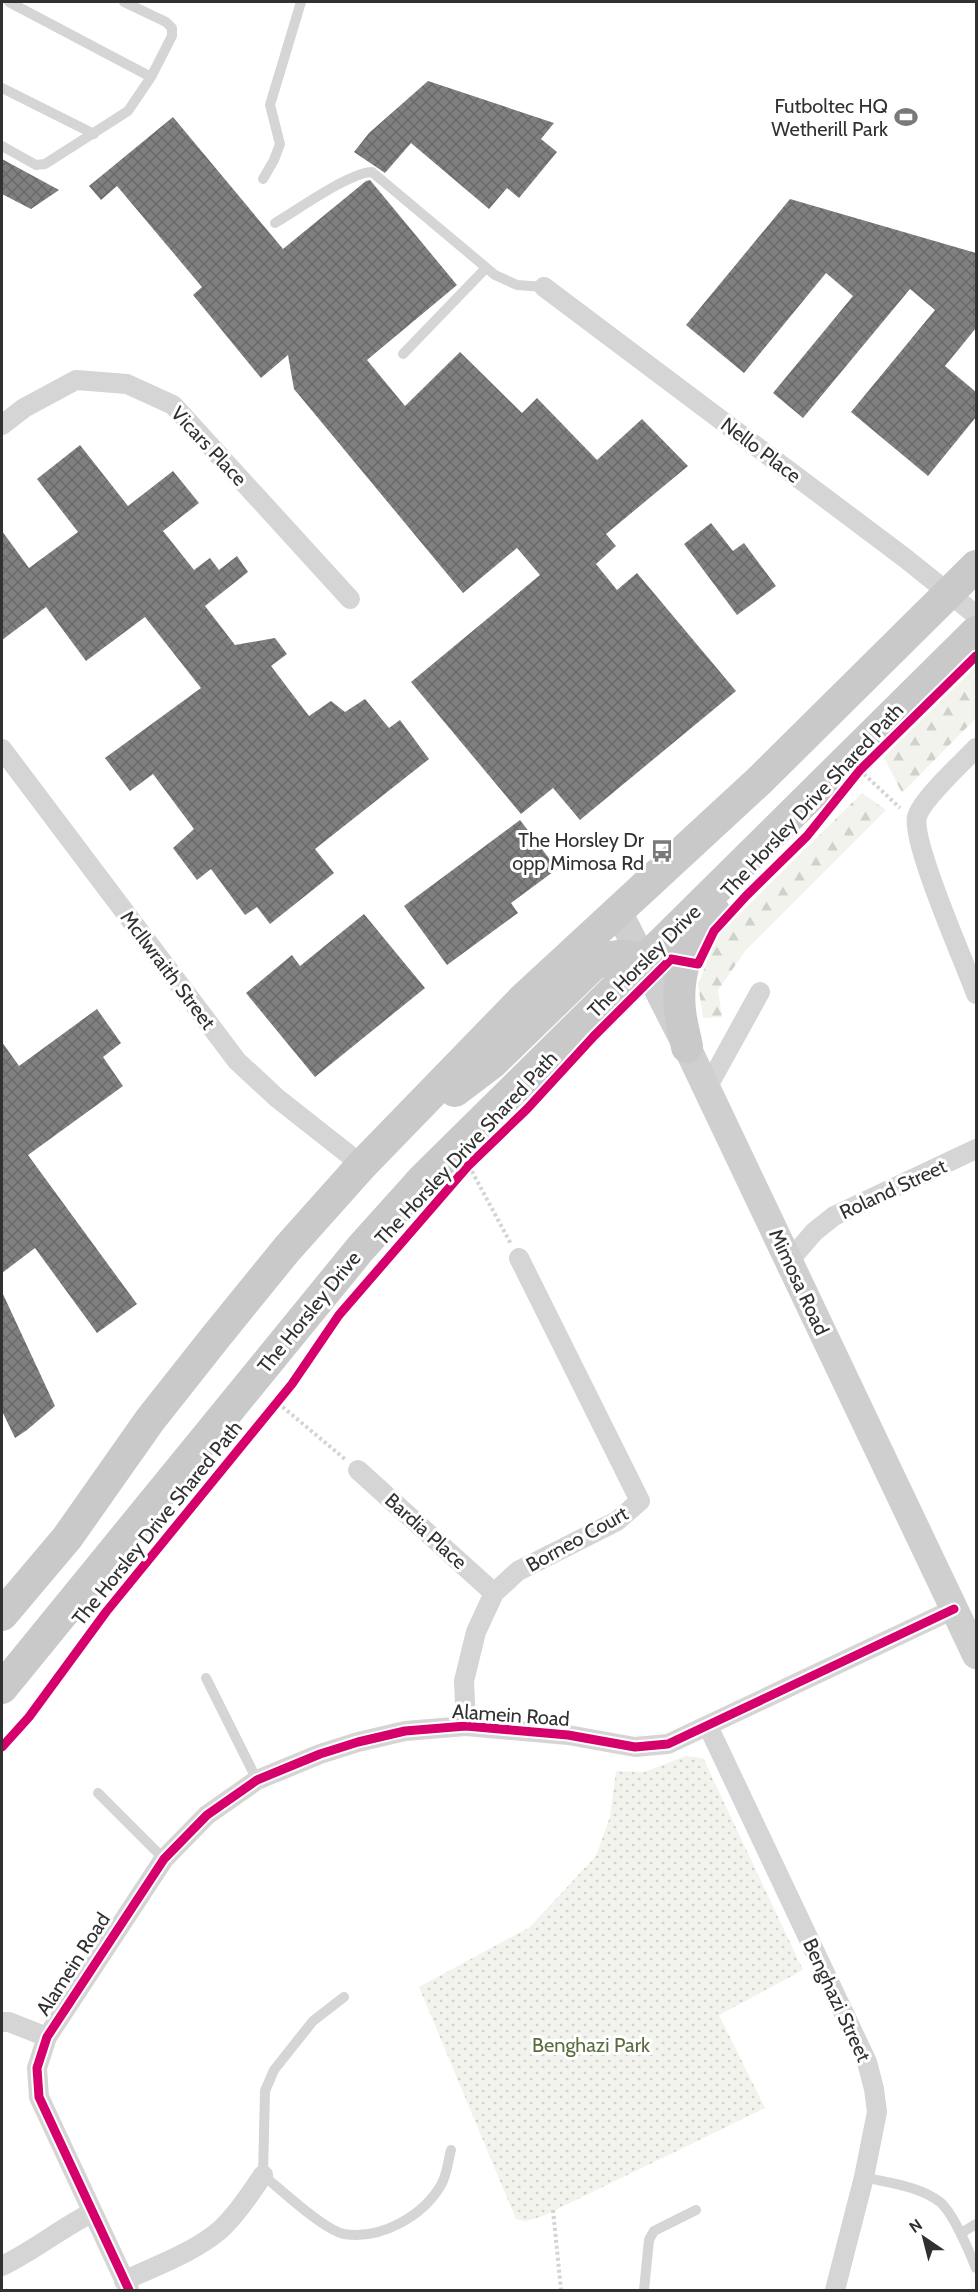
<svg xmlns="http://www.w3.org/2000/svg" width="978" height="2292" font-family="Cabin,sans-serif">
<defs>
<pattern id="forest-firs" width="22" height="20" patternUnits="userSpaceOnUse" patternTransform="scale(1.5)"><rect width="22" height="20" fill="#f1f3ec"/><path d="M5 1l3.5 6h-7zM16 11l3.5 6h-7z" fill="#cfd1cb"/></pattern>
<pattern id="park-dots" width="8" height="8" patternUnits="userSpaceOnUse" patternTransform="scale(1.5)"><rect width="8" height="8" fill="#f1f3ec"/><path d="M2 2h.1M6 6h.1" fill="none" stroke="#cfd1cb" stroke-width="1.8" stroke-linecap="round"/></pattern>
<pattern id="building-cross-hatch" width="8" height="8" patternUnits="userSpaceOnUse" patternTransform="scale(1.5)"><rect width="8" height="8" fill="#808080"/><path d="M0 0l8 8M0 8l8-8" fill="none" stroke="#696969"/></pattern>
</defs>
<rect width="100%" height="100%" fill="#fff"/>
<path fill="url(#forest-firs)" d="M976,666v52l-74,75 -18,-36z
M862,793l24,17 -140,140 -28,40 4,27 -19,1 -5,-34 20,-49z"/>
<path fill="url(#park-dots)" d="M686,1756l17,2 100,212 -84,45 46,93 -222,108 -17,5 -10,-2 -97,-232 111,-60 66,-71 14,-39 6,-46 28,1z"/>
<path fill="url(#building-cross-hatch)" d="M428,81l126,42 -13,16 16,13 -38,46 -12,-10 -18,21 -78,-66 -26,30 -31,-21 15,-19z
M173,117l110,132 83,-68 4,-1 87,105 -90,75 38,46 55,-54 62,61 15,-15 60,62 45,-41 46,47 -82,68 10,12 -20,18 21,26 20,-17 99,118 -156,129 -27,-32 -32,26 -110,-132 129,-107 -23,-27 -54,45 -169,-204 -6,-34 -27,23 -68,-83 9,-8 -85,-101 -16,14 -12,-14z
M2,159l57,31 -28,19 -29,-15z
M790,199l186,54v75l-31,38 31,26v25l-48,59 -77,-64 84,-102 -25,-21 -107,129 -30,-25 80,-97 -27,-23 -82,100 -58,-48z
M80,445l48,61 45,-35 26,32 -36,28 31,39 16,-12 9,12 18,-14 11,16 -43,34 30,39 40,-7 12,16 -16,12 38,50 22,-15 14,11 20,-13 24,29 11,-8 29,39 -114,90 19,24 -64,51 -13,-17 -12,8 -34,-46 -14,11 -24,-32 21,-19 -41,-55 -23,17 -25,-33 96,-70 -56,-71 -59,44 -40,-54 -44,33v-109l27,37 49,-36 -41,-53z
M711,523l22,28 11,-8 32,43 -39,29 -53,-71z
M520,820l37,49 -46,34 7,10 -71,52 -43,-59z
M364,914l61,74 -110,89 -69,-84 46,-38 8,11z
M97,1009l24,34 -18,14 20,29 -95,69 109,149 -40,29 -62,-85 -33,25v-231l17,24z
M2,1292l53,114 -28,24 -12,8 -13,-27z"/>
<g fill="none" stroke-linecap="round" stroke-linejoin="round">
<path stroke="#d4d4d4" stroke-width="4" stroke-dasharray="3 3" stroke-linecap="butt" d="M864,774l36,34
M469,1166l42,78
M278,1403l68,57
M553,2210l8,80"/>
<path stroke="#d5d5d5" stroke-width="10" d="M9,2l142,75 21,-41v-8l-6,-6 -42,-20
M2,88l92,46
M2,146l34,19 9,-1 83,-53 23,-34
M263,179l11,-19 6,-16 -10,-39 31,-103
M275,223c21,-12 75,-51 97,-51l123,103 22,10 27,2
M403,354l83,-86
M206,1678l51,102
M98,1793l66,66
M344,1997l-31,24 -39,49 -9,21 -2,84c17,14 61,55 81,59 37,6 79,-18 97,-49 6,-10 7,-24 10,-35
M864,2177c24,6 56,9 76,25 14,12 29,49 36,66
M961,2233l15,-9
M644,2290l5,-50 5,-9 42,-21"/>
<path stroke="#d5d5d5" stroke-width="20" d="M544,287l361,271 71,57
M2,425l22,-17 52,-28 51,4 46,21 177,194
M976,748c-13,14 -55,52 -59,69 -6,25 48,146 59,177
M2,749l235,312 40,37 85,67
M707,1088l53,-96
M789,1261l25,-29 20,-16 142,-67
M358,1470l136,123
M466,1726l-2,-45 12,-49 18,-39 24,-22 99,-50 23,-20 -121,-243
M708,1726l159,336 7,27 3,23 -13,65 -29,113
M2,2022h7l38,15
M2,2266c31,-15 58,-37 89,-53
M124,2281c31,-15 69,-28 96,-51 17,-16 30,-36 43,-55
M129,2290l-90,-193 -2,-29 10,-31 117,-178 43,-44 50,-35 63,-26 38,-12 47,-11 61,-5 102,9 67,12 33,-3 286,-135"/>
<path stroke="#cfcfcf" stroke-width="28" d="M618,911l69,136 289,608"/>
<path stroke="#c9c9c9" stroke-width="32" d="M687,1047c-2,-12 -6,-24 -7,-37 -4,-35 9,-74 34,-99
M455,1091l37,-28 101,-98c21,-11 30,-12 51,-4
M2,1615l65,-77 83,-118 64,-81 73,-90 75,-84 161,-166 237,-219 216,-214
M2,1688l358,-439 62,-69 554,-548"/>
<g stroke="#fff" stroke-width="13">
<path id="cycleway" d="M2,1747l27,-30 77,-105 186,-228 47,-69 129,-149 59,-57 67,-73 77,-77 27,5 16,-33 32,-35 61,-60 53,-66 116,-114
M129,2290l-90,-193 -2,-29 10,-31 117,-178 43,-44 50,-35 63,-26 38,-12 47,-11 61,-5 102,9 67,12 33,-3 286,-135"/>
</g>
<use href="#cycleway" stroke="#d6006c" stroke-width="9"/>
</g>
<defs>
<g id="stadium-bare" transform="scale(1.8)"><path d="M0-5a6.5 5 0 1 0 0 10a6.5 5 0 1 0 0-10ZM-3.5-1.8h7v3.6h-7Z" fill="#797979" stroke="#fff" stroke-width="2.5" paint-order="stroke"/></g>
<g id="bus-bare" transform="scale(1.8)"><path d="M-5-6H5V4H4V6H2V4H-2V6H-4V4H-5ZM-3.5-4V0h7V-4ZM-3.5 1.2v1.5H-2V1.2ZM2 1.2v1.5H3.5V1.2Z" fill="#797979" stroke="#fff" stroke-width="2.5" paint-order="stroke"/></g>
</defs>
<g fill-rule="evenodd">
<use href="#stadium-bare" x="906" y="117"/>
<use href="#bus-bare" x="662" y="851"/>
</g>
<g text-anchor="middle" stroke-width="6" stroke-linejoin="round" paint-order="stroke">
<g font-size="20" fill="#313131" stroke="#fff" text-anchor="end">
<text x="888" y="113">Futboltec HQ<tspan x="888" dy="23">Wetherill Park</tspan></text>
<text x="644" y="847">The Horsley Dr<tspan x="644" dy="23">opp Mimosa Rd</tspan></text>
</g>
<g font-size="20" fill="#313131" stroke="#fff">
<text transform="translate(209 446) rotate(47)" y="7">Vicars Place</text>
<text transform="translate(761 450) rotate(37)" y="7">Nello Place</text>
<text transform="translate(812 800) rotate(-47)" y="7">The Horsley Drive Shared Path</text>
<text transform="translate(644 961) rotate(-45)" y="7">The Horsley Drive</text>
<text transform="translate(168 970) rotate(53)" y="7">McIlwraith Street</text>
<text transform="translate(466 1148) rotate(-47)" y="7">The Horsley Drive Shared Path</text>
<text transform="translate(893 1189) rotate(-25)" y="7">Roland Street</text>
<text transform="translate(799 1282) rotate(65)" y="7">Mimosa Road</text>
<text transform="translate(309 1312) rotate(-51)" y="7">The Horsley Drive</text>
<text transform="translate(157 1523) rotate(-51)" y="7">The Horsley Drive Shared Path</text>
<text transform="translate(426 1531) rotate(42)" y="7">Bardia Place</text>
<text transform="translate(577 1539) rotate(-29)" y="7">Borneo Court</text>
<text transform="translate(511 1715) rotate(4)" y="7">Alamein Road</text>
<text transform="translate(73 1964) rotate(-57)" y="7">Alamein Road</text>
<text transform="translate(837 2000) rotate(65)" y="7">Benghazi Street</text>
</g>
<g font-size="20" fill="#5b6c3f" stroke="#fff">
<text x="591" y="2052">Benghazi Park</text>
</g>
</g>
<rect width="978" height="2292" fill="none" stroke="#313131" stroke-width="6"/>
<g transform="translate(924 2238) rotate(325)" stroke="#ffffff" stroke-width="4.5" paint-order="stroke">
<path d="M0-4.5L10 22L0 15L-10 22Z" fill="#313131"/>
<text y="-9" font-size="16" font-weight="bold" text-anchor="middle" fill="#313131">N</text>
</g>
</svg>
